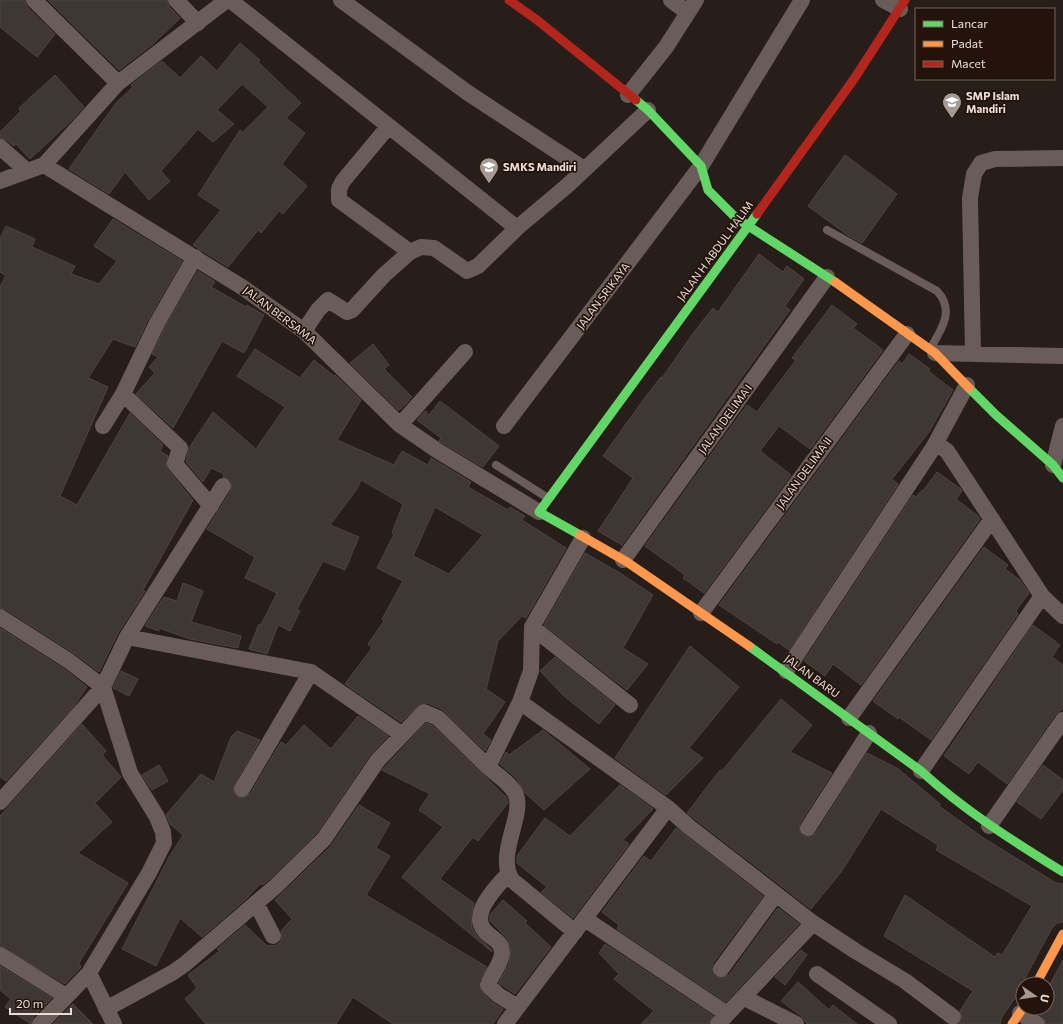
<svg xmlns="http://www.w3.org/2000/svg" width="1063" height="1024" font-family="Commissioner,sans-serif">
<rect width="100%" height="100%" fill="#271e19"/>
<path fill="#3f3734" stroke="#4d4542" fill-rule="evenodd" d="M0,0h25l2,7 28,27 -18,23 -37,-30z
M48,0h119l2,7 11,11 -27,26 -34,26z
M240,43l20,17 -2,2 43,41 -15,15 19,15 -23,31 25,22 -24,28 -4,-3 -18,22 -3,-3 -30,37 -35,-22 28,-35 -23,-15 42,-65 3,2 25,-25 -26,-23 -25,26 17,14 -21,18 -15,-13 -37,42 9,10 -21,19 -24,-28 -16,22 -40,-25 47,-66 17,-16 -2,-2 31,-24 18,17 21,-22 16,15z
M55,75l29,32 -15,16 -39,36 -14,-15 -2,2 -8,-6 -6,-2v-6l21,-21 -2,-3z
M845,155l52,39 -35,49 -13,-7 -41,-30z
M113,219l69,42 -33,57 -14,29 -22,-8 -25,39 20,9 -48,109 17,9 53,-92 33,32 -3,6 8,5 -2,10 2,4 25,30 -50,90 2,1 -27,42 -19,39 -25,-19 -69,-44 -5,-1v-321l6,-12 -6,-3v-33l6,-13 29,13 -3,8 43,19 -4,8 28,10 18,-23 -23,-15z
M759,254l24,18 4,-6 17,13 -19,27 5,4 -168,235 -24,-14 35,-53 -30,-22 41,-57 17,-22 1,1 32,-46 19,-24 5,4z
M198,271l17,11 -4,5 35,20 1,-2 17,10 -20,38 -22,-12 -49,87 -37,-34 19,-21 -6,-6 9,-10 -6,-3 13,-27z
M832,305l25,19 -4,4 30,22 -73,99 -31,-23 -19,25 31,24 -87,118 -21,-15 2,-3 -40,-29 102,-141 10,7 39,-52 -4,-2z
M373,344l16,21 -5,4 28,28 -10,11 -4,2 -48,-47z
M255,349l45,29 14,-18 20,16 1,-1 26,25 -24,40 57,25 8,-14 26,14 3,-7 40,24 -3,5 40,23 2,-3 15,9 -3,4 44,28 -40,70 -4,-2 -24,25 -12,48 19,13 -22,32 8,6 -6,11 -43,-42 -14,-6h-6l-21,19 -56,-38 27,-36 -4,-4 16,-23 -2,-2 21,-38 -26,-13 17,-34 -2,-1 11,-29 -42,-24 -4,9 -27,36 29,12 -14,33 -22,-9 -26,48 3,2 -10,20 -12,-6 -11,29 -18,-5 10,-25 2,1 16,-32 -32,-15 10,-21 -48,-28 24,-38v-10l-8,-4 1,-3 -13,-6 -8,14 -17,-20 3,-14 24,-36 43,37 29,-42 -48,-31zM435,507l48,28 -34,39 -36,-18z
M909,354l21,15 -2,2 25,19 -24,42 -37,47 6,5 -109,166 -11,-8 -1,2 -58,-39 180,-244 3,3z
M440,401l59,45 -16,21 -44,-26 2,-3 -24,-18 8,-9 4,4z
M937,472l24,17 1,2 -6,8 21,16 3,4 -119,166 -28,-21 -8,12 -21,-15 109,-166 3,2 6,-7 1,1z
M984,547l24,18 -3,4 15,11 9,13 -12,16 -1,3 2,2 -87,126 -32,-23 -1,2 -25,-18z
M585,553l35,20 33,22 -30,53 25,16 -21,26 -83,-65z
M183,583l20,8 -12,31 50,14 -3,12 -48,-9 -31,-11v3l-14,-5 19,-29 13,4z
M1033,625l27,20 -8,12 11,8v43l-8,7 -48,69 -29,-22 -9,12 -25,-18z
M0,628l64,41 23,18 -13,19 -68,75 -6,-4z
M690,646l49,41 -50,61 14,10 -37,37 -51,-37z
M555,657l60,48 -16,19 -35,-28 -24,-25z
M121,671l17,8 -9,17 -16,-8z
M781,699l31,26 -22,27 42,21 -32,50 -1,5 4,8 5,1 8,-4 51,-80 30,15 43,36 -1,2 43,31 74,46 7,1v38l-6,1 -5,5 -27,50 -2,18 -6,1 -4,4 -11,16 -2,7h-41l3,-6 -2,-7 13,-20 -89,-55 21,-41 90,62 3,-4 4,2 30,-49 -96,-56 2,-5 -57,-36 -40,63 -30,37 -124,-96 33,-43 2,1z
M358,716l30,20 -18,19 -53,78 -47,46 -8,6 -1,-2 -15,16 -44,38 -22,-19 -24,48 -34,-17 46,-90 15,-24 -13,-11 -4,-9 35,-41 13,8 17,-45 6,-6 23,9 -26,45v9l8,4 8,-4 31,-52 5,3 18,-20 27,24z
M426,723l7,3 73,71 2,6 -30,38 -5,-4 -33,42 34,24 -3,13 1,12 5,8 14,13 1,3 -90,-75 41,-50 -24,-17 11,-16 -48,-24z
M82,724l24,27 -4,4 19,22 -26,26 17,19 -34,31 50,30 -49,80 2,4 -16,17 -65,-38v-130z
M543,730l47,39 -46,41 -20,-18 -7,-13 -17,-15 6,-12 3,3z
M159,765l9,16 -16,9 -10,-15z
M1043,765l20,15v10l-22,29 -24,-17z
M620,785l33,24 -30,31 6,4 -56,74 -32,-26 6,-5 -30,-24v-7l28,-38 25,18z
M359,805l31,18 -14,25 14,8 -24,39 121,72 -8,15v5l12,15 12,7 -10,15h-100l-40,-27 -17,27h-130l-21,-25 12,-11 -9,-13 32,-24 -3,-2 28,-24 22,21 10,-1 4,-4 1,-5 -1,-5 11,-12 -17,-19 56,-54z
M676,828l87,68 -50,67 -1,5 3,8 5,2 9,-3 49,-67 21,16 -73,78 -109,-73 2,-4 -17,-13 42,-56 7,5z
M503,900l24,21 -2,2 26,24 -36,47 -16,-11 10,-19 2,-16 -5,-11 -16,-16v-6z
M605,944l108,72 -4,8h-68l13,-13 -40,-32 5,-5 -20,-21z
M801,950l6,5 -22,30 -10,-8z
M1063,960v64h-17l-4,-8 -7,-5v-3h12v-18z
M0,966l52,32 -19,19 -2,7 -26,-17 6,-8 -11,-9z
M798,982l31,28 4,-5 24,19h-50l-6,-8 -20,-15z
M73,1004l20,20h-40z"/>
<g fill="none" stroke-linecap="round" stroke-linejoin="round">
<path stroke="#6a5d59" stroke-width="8" d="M827,230l110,61c18,19 5,38 -7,58
M496,465l52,33"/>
<path stroke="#6a5d59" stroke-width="16" d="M34,0l84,83
M176,0l22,23
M230,0l287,228
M341,0l127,93 116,76
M671,0l16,12
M883,0l17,9
M628,95l38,-48 30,-47
M388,127l-45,54 -4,8v11l71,52
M0,147l26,23
M44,165l198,122 62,44 96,94 38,26 101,61
M0,181l44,-16 74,-82 109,-83
M304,331l14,-21 10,-10 19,12 5,-2 32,-35 26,-23 11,-5 13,1 33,23 11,-5 39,-38 51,-43 80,-75
M935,353l128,3
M973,354l-3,-156 4,-24 7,-11 14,-4 68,-1
M123,394l57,54 -5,16 36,42
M400,425l65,-73
M103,426l20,-32 34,-71 38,-66
M504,426l197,-260 101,-166
M933,448l7,-2 7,5 95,145 21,20
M1053,465l10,-39
M623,560l204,-283
M701,613l206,-279
M0,617l69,44 34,26 27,86 27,44 6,15 1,11 -15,30 -60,100 -49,51
M532,627l98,78
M127,637l184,35 90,62
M786,671l147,-223 34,-63
M520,702l148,106 20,18 125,97 44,29 48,29 48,36
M849,718l143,-199
M921,771l121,-175
M242,789l69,-117
M0,802l103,-115 24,-50 96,-151
M989,826l74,-106
M808,828l61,-95
M508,874c-11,12 -38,39 -24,56 7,9 18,10 18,23 0,10 -11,22 -14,32l10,10 20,12
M256,903l17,33
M585,919l142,95
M575,932l-63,-52c-17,-26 14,-66 3,-87 -5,-10 -19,-19 -27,-26l32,-65 11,-31 1,-44 51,-89
M0,955l66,41
M721,969l55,-75
M89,973l25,51
M817,974l72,50
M743,997l53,27
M106,1009l66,-36 13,-9 91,-78 48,-47 54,-79 46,-48 14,6 50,49
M1020,1013l17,11
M505,1024l163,-216
M718,1024l95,-101"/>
<path stroke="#63d668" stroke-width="9" d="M636,100l12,10 53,56 7,24 28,28 99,64
M969,388l27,27 57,50 10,13
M580,535l-41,-23 218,-298
M749,646l172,125c44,40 92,70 142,101"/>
<path stroke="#ff974d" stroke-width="9" d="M835,282l100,71 34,35
M580,535l47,27 122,84
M1036,984l27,-50
M1012,1024l11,-16"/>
<path stroke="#b3261e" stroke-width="9" d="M509,0l28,20 99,80
M757,214l97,-135 51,-79"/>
</g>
<defs>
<g id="school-pin" transform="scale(1)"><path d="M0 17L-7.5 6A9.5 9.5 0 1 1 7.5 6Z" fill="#a69a94" stroke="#23130a"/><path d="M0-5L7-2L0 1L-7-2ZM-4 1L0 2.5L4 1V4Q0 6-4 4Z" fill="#fff"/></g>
</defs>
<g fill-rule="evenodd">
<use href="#school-pin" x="952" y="102"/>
<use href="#school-pin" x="489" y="167"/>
</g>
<g text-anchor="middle" stroke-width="3.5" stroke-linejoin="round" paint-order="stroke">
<g font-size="11" font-weight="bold" fill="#eaddd7" stroke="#23130a" text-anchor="start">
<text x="966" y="100">SMP Islam<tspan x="966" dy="13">Mandiri</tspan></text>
<text x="503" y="171">SMKS Mandiri</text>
</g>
<g font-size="11" fill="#eaddd7" stroke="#23130a">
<text transform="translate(715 251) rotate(-54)" y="4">JALAN H ABDUL HALIM</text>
<text transform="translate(603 296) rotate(-53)" y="4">JALAN SRIKAYA</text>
<text transform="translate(280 315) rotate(37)" y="4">JALAN BERSAMA</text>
<text transform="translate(725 419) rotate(-54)" y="4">JALAN DELIMA I</text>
<text transform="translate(804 473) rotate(-54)" y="4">JALAN DELIMA II</text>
<text transform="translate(812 676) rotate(36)" y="4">JALAN BARU</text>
</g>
</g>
<rect x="915" y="8" width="140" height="72" fill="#23130a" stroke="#73645c"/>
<rect x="923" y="21" width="20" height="6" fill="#63d668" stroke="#73645c"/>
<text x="951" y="28" font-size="12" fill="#eaddd7">Lancar</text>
<rect x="923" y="41" width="20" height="6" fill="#ff974d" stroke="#73645c"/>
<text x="951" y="48" font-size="12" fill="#eaddd7">Padat</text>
<rect x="923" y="61" width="20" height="6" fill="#b3261e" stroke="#73645c"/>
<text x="951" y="68" font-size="12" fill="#eaddd7">Macet</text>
<g transform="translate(1035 996) rotate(103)"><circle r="19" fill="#23130a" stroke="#73645c"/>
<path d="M0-3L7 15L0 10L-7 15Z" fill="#a69a94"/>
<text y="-6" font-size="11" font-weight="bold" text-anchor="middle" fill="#eaddd7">U</text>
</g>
<path d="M10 1008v6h61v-6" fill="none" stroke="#eaddd7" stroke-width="2"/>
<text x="16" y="1008" font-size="12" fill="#eaddd7" stroke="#23130a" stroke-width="3" paint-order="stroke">20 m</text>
</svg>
